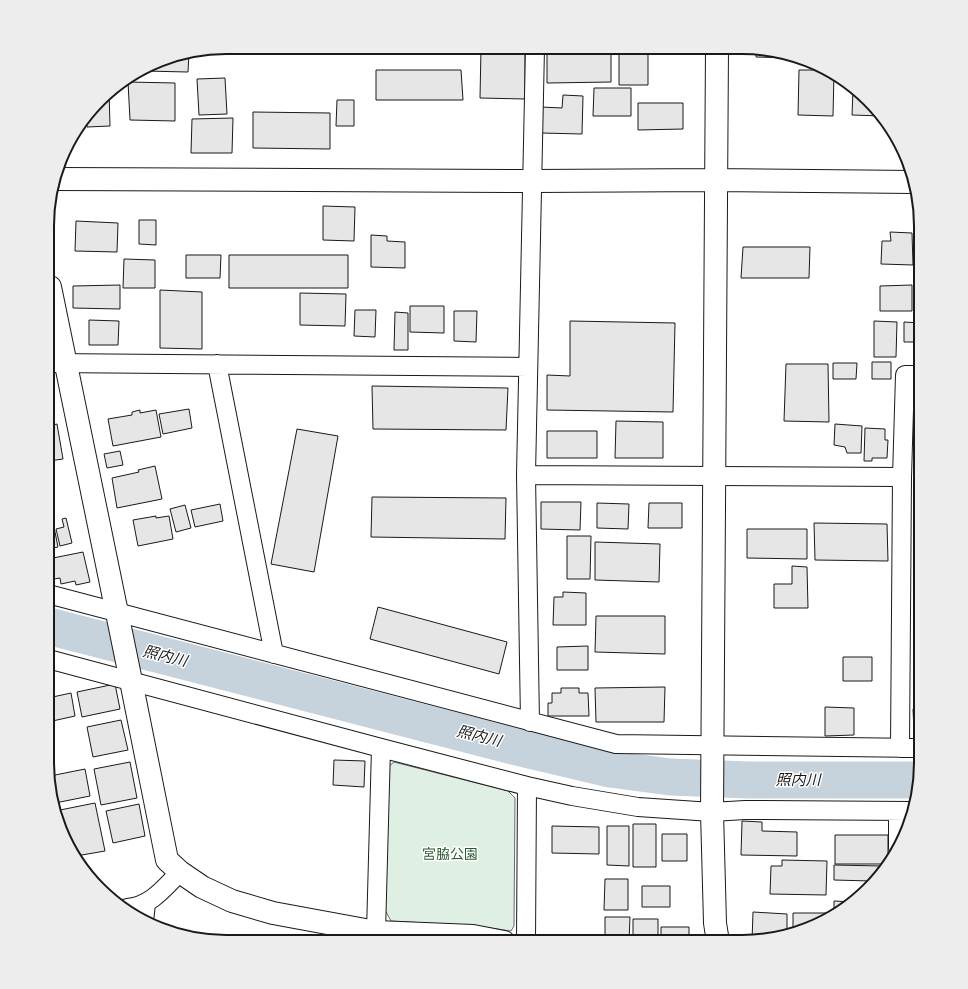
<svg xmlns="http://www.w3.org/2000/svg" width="968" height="989" font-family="Jost,'Noto Sans JP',sans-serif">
<rect width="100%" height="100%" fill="#fff"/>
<path fill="#e0efe3" stroke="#6a6a6a" d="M394,762l114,29 7,7 -1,128 -3,5 -34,-5 -86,-5 -6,-11 2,-142z"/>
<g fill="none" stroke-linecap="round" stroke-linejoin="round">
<path stroke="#c6d2dc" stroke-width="37" d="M48,626l465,120 97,23 60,8 78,3h171"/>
</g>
<path fill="#e6e6e6" stroke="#1a1a1a" d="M481,48h44v51l-45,-1z
M547,48h64v34l-64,1z
M619,48h29v37h-29z
M756,48l9,1 28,9 -37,-1z
M189,53l-1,19 -44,-1 24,-14z
M376,70h85l2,30h-87z
M799,70h31l4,3 -1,43 -35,-1z
M225,78l2,36 -28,1 -2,-36z
M128,82l47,1v38l-45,-1z
M594,88h37v28h-38z
M853,90l29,26 -30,-1z
M109,91l1,35 -23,1 -1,-9z
M563,95l20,1 -1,38 -41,-1v-26l21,1z
M337,100h17v26h-18z
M638,103h45v26l-45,1z
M253,112l77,1v36l-77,-1z
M233,118l-1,35h-41l1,-34z
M323,206l32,1 -1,34 -31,-1z
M139,220h17v25l-17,-1z
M76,221l42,2 -1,29 -42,-1z
M890,232l22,1 1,32 -32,-1 1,-23h9z
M371,235l16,1v5l18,1v26l-34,-1z
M743,247h67l-1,31h-68z
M186,255h35l-1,23h-34z
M229,255h119v33h-119z
M124,259l31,1v28h-32z
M120,285v24l-47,-1v-22z
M912,285v26h-32v-25z
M160,290l42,2v57l-42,-1z
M300,293l46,1 -1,32 -45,-1z
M410,306h34v27l-34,-1z
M355,310h21l-1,27 -21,-1z
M454,311h23l-1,31 -22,-1z
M395,312l13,1v37h-14z
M89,320l30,1 -1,24h-29z
M570,321l105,2 -2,89 -126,-2v-35l23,1z
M874,321l23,1 -1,35h-22z
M904,322l17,1v19h-17z
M872,362h19v17h-19z
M833,363h24l-1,16h-23z
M786,364h42l1,58 -45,-1z
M372,386l136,2 -2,42 -133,-1z
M918,396h3v31h-3z
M189,409l3,19 -29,6 -4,-20z
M140,410v3l16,-3 5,27 -48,9 -5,-27 24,-4v-3z
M616,421l47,1v36h-48z
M57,424l6,35 -14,2v-35z
M835,424l27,2 -1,27h-14l-2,-6 -11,-2z
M865,428l20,1v11h3l-1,18h-15v3h-8z
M297,429l41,7 -24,136 -43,-8z
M547,431h50v27h-50z
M120,451l3,14 -16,3 -3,-14z
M916,457h5v24h-6z
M155,466l7,33 -45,9 -5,-30 27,-6 -1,-2z
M372,497l134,1 -1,41 -134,-2z
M541,502h40l-1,28 -39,-1z
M597,503l32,1 -1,25 -31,-1z
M649,503h33v25h-34z
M220,504l3,17 -28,6 -4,-17z
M185,505l6,23 -15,4 -6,-23z
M156,516v2l13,-2 4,23 -35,7 -5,-26z
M52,517l6,30 -9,2v-31z
M66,518l6,25 -12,3 -4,-17 8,-2 -2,-8z
M814,523l73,1 1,37 -73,-1z
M747,529h60v30l-60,-1z
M567,536h24l-1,43h-23z
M595,542l65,2 -1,38 -64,-2z
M83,552l7,30 -14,3 -1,-4 -14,3 -1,-6 -12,2v-21z
M792,566l15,1 1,41h-34v-24h18z
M563,592l23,1v32h-33l1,-28h9z
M378,607l129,35 -8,32 -129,-35z
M596,616h69v38l-70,-2z
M915,619h6v32h-6z
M588,646v24h-31v-23z
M843,657h29v24h-29z
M115,684l5,25 -38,8 -5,-25z
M665,687l-1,35h-68l-1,-34z
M561,688h18v5h9l1,23h-41v-13h4v-10h9z
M71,693l4,23 -27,6v-24z
M825,707l29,1v27l-29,1z
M913,709h8v23h-7z
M121,720l7,30 -35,7 -6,-30z
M334,760l31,1 -1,26 -31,-2z
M130,762l7,36 -36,7 -7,-36z
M85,769l5,27 -35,7 -5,-27z
M95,803l10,48 -29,5 -19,-35 -2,-10z
M139,804l6,32 -32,7 -7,-32z
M742,821l20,1v9l35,1v24l-56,-1z
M633,824h23v43h-23z
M552,826l47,1v27l-47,-1z
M607,826h22v40l-22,-1z
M662,834h25v27h-25z
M835,835h53v25l-3,4h-50z
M782,860l45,1 -1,34 -56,-1 1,-28h11z
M834,865l48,1 -11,15 -37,-1z
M605,879h23v31h-24z
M642,886h28v21h-28z
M834,901l20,1 -3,3 -17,9z
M753,912l34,2v21l-35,6z
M793,913h36v4l-29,15 -7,2z
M605,917h25l-1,25h-24z
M633,919h25v23h-25z
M661,927h28v15h-28z"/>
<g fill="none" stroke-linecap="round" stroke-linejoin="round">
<g stroke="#1a1a1a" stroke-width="20">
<path id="minor" d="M50,363l478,4
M217,364l57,290
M526,475l376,2 3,-102h16
M48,594l568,150 305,4
M48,659l333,89 146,38 45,10 66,11 74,5 33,-2 166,1
M530,722l-4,-247 9,-427
M900,748l2,-271
M898,811v37
M127,908c24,-2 37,-20 53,-36
M144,921l2,-17
M376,932l5,-184
M526,942l1,-156"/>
</g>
<g stroke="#1a1a1a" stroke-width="24">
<path id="tertiary" d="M717,48l-5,764 3,111 3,19
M55,179l478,2 182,-1 199,2
M50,287l81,394 36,179 13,12 22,15 30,14 41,12 103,19 97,4 31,6"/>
</g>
<use href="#minor" stroke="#fff" stroke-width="18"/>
<use href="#tertiary" stroke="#fff" stroke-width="22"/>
</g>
<g text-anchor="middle" stroke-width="3" stroke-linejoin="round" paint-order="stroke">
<g font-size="14" fill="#2b5a34" stroke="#fff">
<text x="450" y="859">宮脇公園</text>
</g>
<g font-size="15" font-style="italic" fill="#1a1a1a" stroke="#fff">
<text transform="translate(165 656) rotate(14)" y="5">照内川</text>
<text transform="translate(479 736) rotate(14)" y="5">照内川</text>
<text x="798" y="785">照内川</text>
</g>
</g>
<path d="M0 0H968V989H0ZM226 54H742A172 172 0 0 1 914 226V763A172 172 0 0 1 742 935H226A172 172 0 0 1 54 763V226A172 172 0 0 1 226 54Z" fill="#ededed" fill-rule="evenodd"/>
<path fill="none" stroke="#1a1a1a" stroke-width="2" d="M226 54H742A172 172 0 0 1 914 226V763A172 172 0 0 1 742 935H226A172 172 0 0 1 54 763V226A172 172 0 0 1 226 54Z"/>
</svg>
